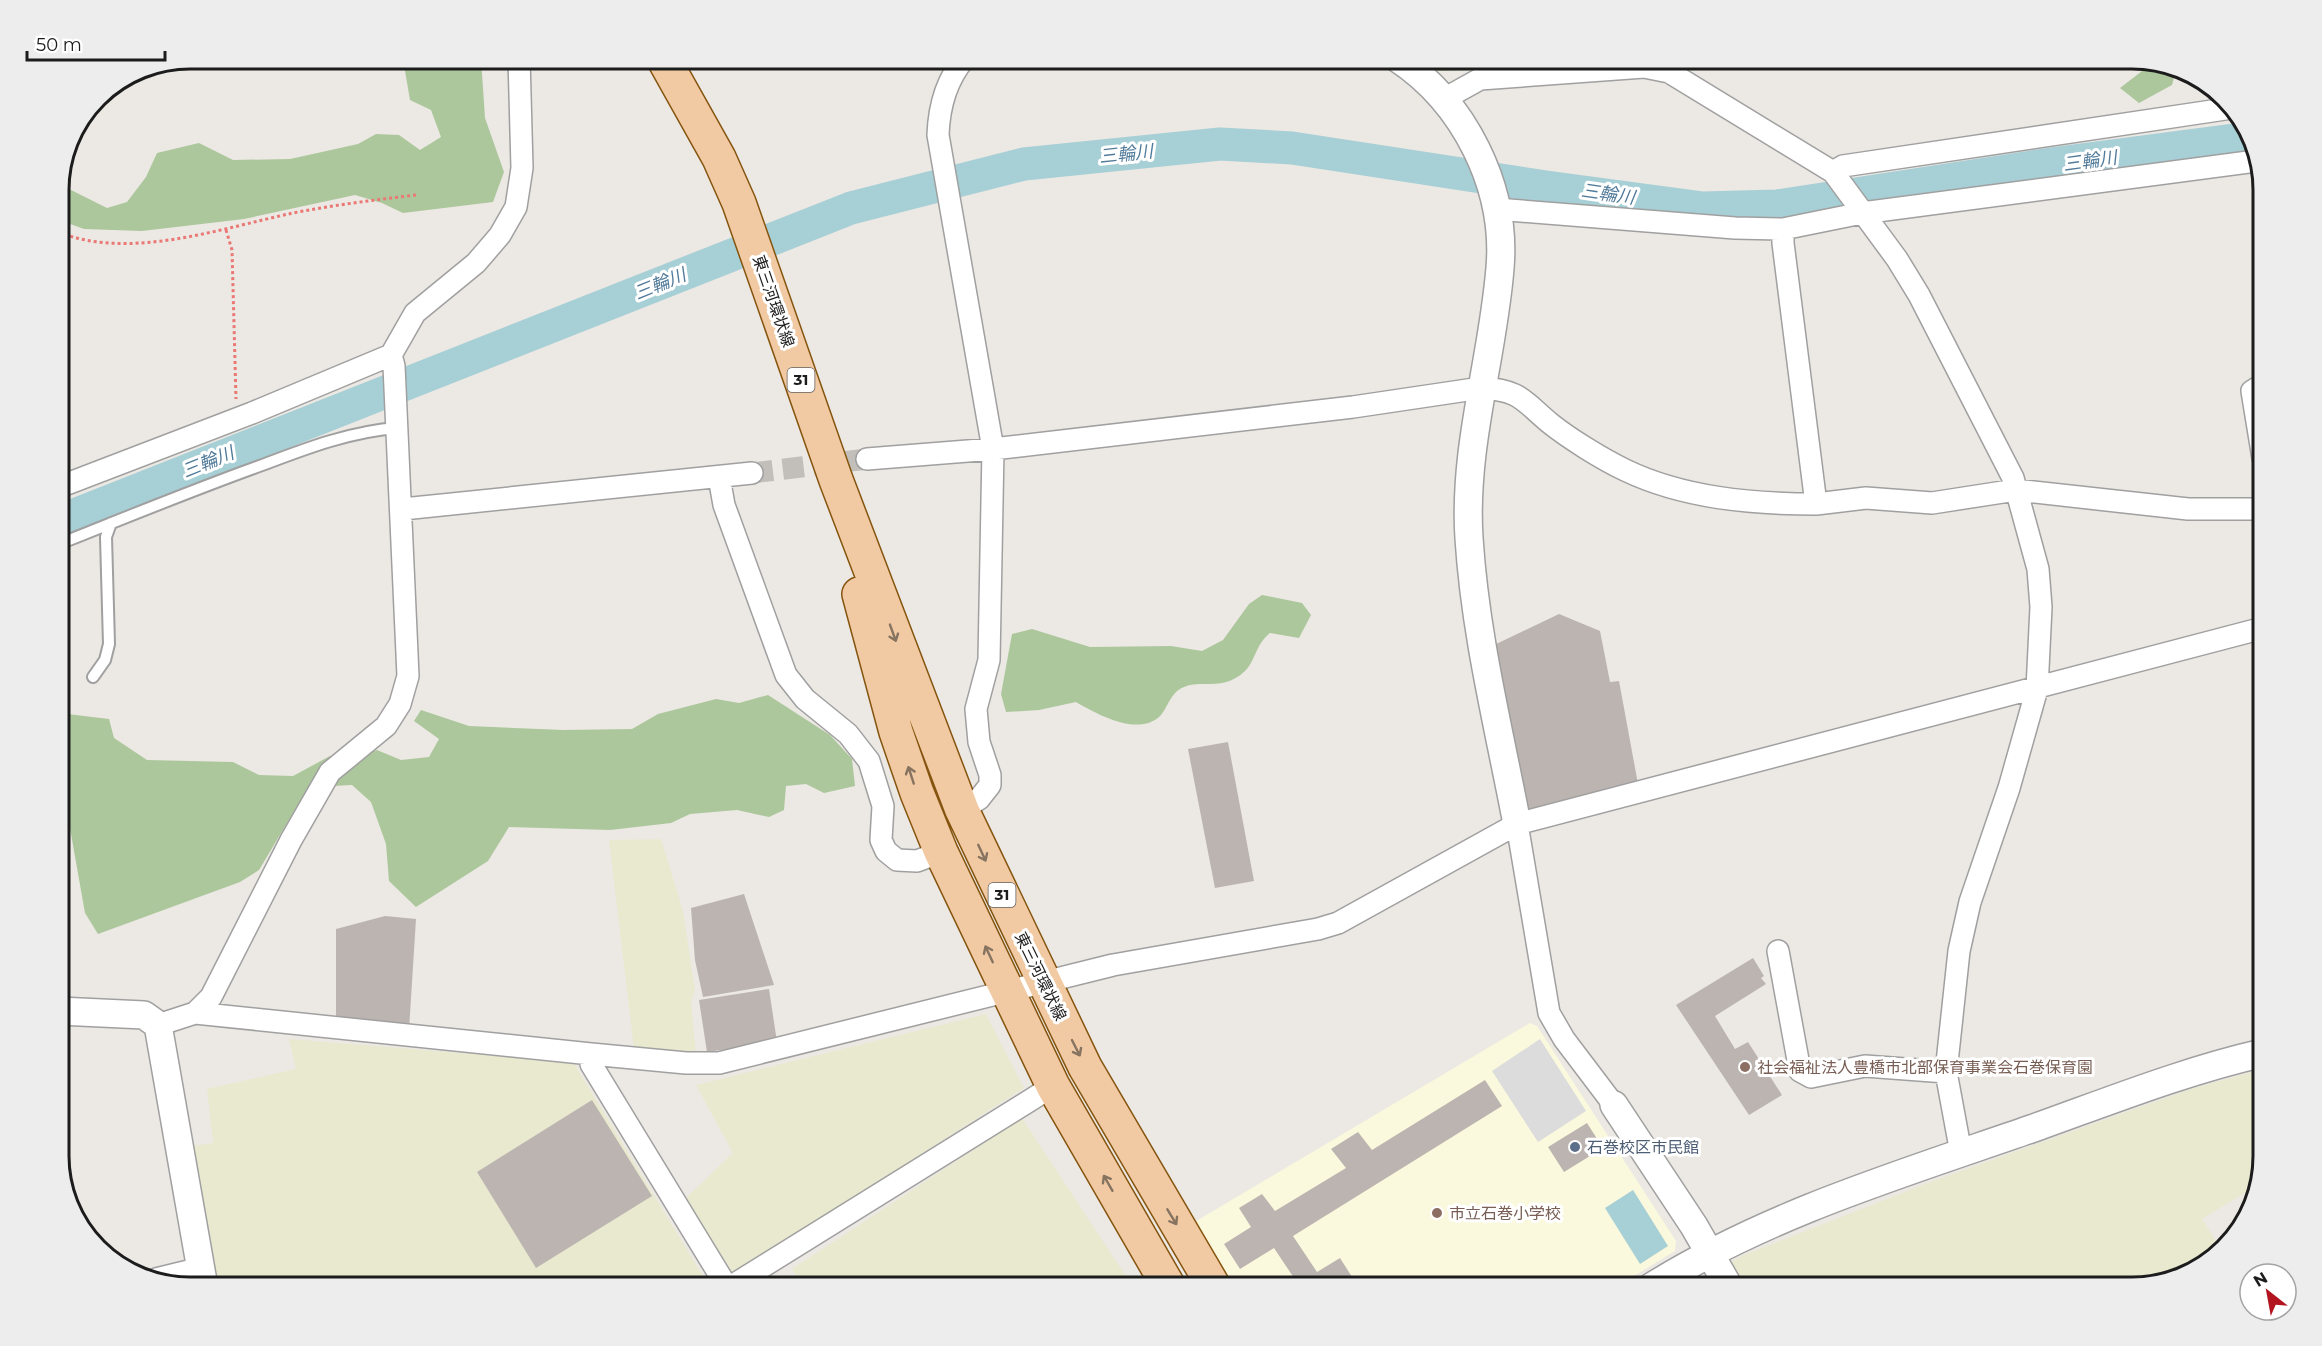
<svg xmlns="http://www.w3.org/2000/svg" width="2322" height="1346" font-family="Montserrat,'Noto Sans JP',sans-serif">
<rect width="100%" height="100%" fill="#ece8e3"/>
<path fill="#fbf9dd" d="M1530,1023l7,3 139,215 -1,10 -59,36h-383l-40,-64z"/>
<path fill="#e9e9d0" d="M661,839l22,72 12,79 -4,11 5,54 -62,-6 -25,-209z
M986,1014l38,74 -292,188 -46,-78 47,-45 -37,-68z
M289,1039l284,23 136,224 -494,1 -23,-141 21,-3 -6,-54 89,-20z
M2263,1069v88l-7,29 -54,33 18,28 -22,23 -65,17h-451l62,-32 181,-71 266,-95z
M1022,1118l111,169h-329l-12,-18z"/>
<path fill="#acc79c" d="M403,59h78l4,59 19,54 -11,30 -90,11 -21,-10 -27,-8 -111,24 -102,12 -58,-2 -25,-9v-36l48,24 20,-6 19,-25 11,-24 42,-10 34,17 57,-1 68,-15 18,-10 23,1 21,15 21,-13 -10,-27 -21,-10z
M1422,59h114l-58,11 -40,1z
M2145,62l31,8 -4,15 -33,18 -19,-15 26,-20z
M1262,595l40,8 9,12 -12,23 -29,-5c-15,12 -14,27 -25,38 -22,21 -44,8 -61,16 -13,5 -15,18 -23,28 -22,23 -64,-1 -85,-13l-37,8 -33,2 -5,-18 11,-60 20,-5 58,18 81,-1 31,5 21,-11 26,-36z
M768,695l62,40 22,24 3,27 -31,7 -18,-9 -20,2 -2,24 -15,7 -32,-7 -47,4 -19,9 -61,7 -101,-3 -21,34 -72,46 -27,-26 -3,-37 -15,-42 -19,-17 -38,2 -15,16 -40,67 -19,12 -142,52 -13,-21 -17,-96 -9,-10v-94l50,6 5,19 33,22 86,2 26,13 34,1 37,-20 27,2 20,-8 24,10 28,-3 10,-18 -25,-18 7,-11 48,16 95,4 68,-1 26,-15 58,-15 23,4z"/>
<path fill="#dcdcdc" d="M1540,1039l46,72 -48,31 -46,-71z"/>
<path fill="#a7cfd6" d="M1633,1190l35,56 -28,18 -35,-56z"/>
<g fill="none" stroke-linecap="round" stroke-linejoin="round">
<path stroke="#a7cfd6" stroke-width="33" d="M59,521l792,-313 173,-44 196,-20 72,4 254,39 157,21 74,-2 281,-43 191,-25"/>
</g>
<path fill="#bcb4b0" d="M1559,614l41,17 10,51 9,-1 19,103 -114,30 -32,-168z
M1228,742l26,139 -39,7 -27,-139z
M744,894l30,91 -71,12 -8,-37 -4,-52z
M385,916l31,3 -7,111 -73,-5v-96z
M1753,958l11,18 -3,2 5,6 -51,32 20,33 13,-7 34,53 -33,20 -73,-110z
M769,989l8,53 -70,10 -8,-52z
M1485,1080l17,26 -209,130 24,36 23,-14 14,22 -13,7h-49l6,-3 -24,-36 -34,21 -16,-25 27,-17 -12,-19 23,-14 13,17 71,-43 -15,-19 27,-17 14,18z
M592,1100l60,96 -116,72 -59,-96z
M1587,1123l16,25 -39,24 -16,-25z"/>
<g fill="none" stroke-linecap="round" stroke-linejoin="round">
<path stroke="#c2bfbb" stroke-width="21" stroke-dasharray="21 10" stroke-linecap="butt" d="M752,473l115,-14"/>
<g stroke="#a0a0a0" stroke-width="14">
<path id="service" d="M59,544c68,-27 136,-55 206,-80 42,-16 87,-33 133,-36
M93,677l12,-17 4,-16 -3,-107 5,-14"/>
</g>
<g stroke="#a0a0a0" stroke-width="24">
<path id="minor" d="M1444,99l36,-20 164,-12 25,5 164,100 10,-6 389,-58
M2256,161l-394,52 -79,16v14l33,261 50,-6 66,5 84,-13 172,19h75
M1833,172l64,87 22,36 94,183 25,91 3,38 -4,82 -28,99 -39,114 -11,49 -13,121 15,81
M1496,209l239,19 48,1
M2263,384l-11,7 11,67
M867,459l126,-10 360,-42 128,-19c40,2 42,13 70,36 19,15 51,35 74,46 58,28 127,34 191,34
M719,477l5,28 62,170 19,24 43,35 21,27 14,45 -2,34 5,11 11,9 20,1 24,-9
M59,487l193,-74 139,-58 24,-42 61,-50 24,-28 16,-28 6,-39 -3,-110
M403,509l349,-36
M962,810l17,-11 11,-14v-10l-11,-33 -3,-33 13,-49 4,-211 -55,-314c1,-28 8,-55 27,-77
M1517,824l32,189 15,26 50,66
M1778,951l22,120 11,6 54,-11 81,6
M195,1013l16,-16 80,-157 39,-68 56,-46 14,-22 8,-28 -14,-310 -3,-11
M158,1025l37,-12 396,41 95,9h33l394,-98 205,-36 20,-6 179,-99 746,-196
M591,1054v10l136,223
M156,1279l45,-11
M730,1287l323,-201"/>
</g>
<g stroke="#a0a0a0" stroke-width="30">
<path id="tertiary" d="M1397,58c67,44 110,129 103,210 -7,90 -37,178 -31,270 6,96 30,191 48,286
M59,1011l85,4 14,10 46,262
M1614,1105l80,121 35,61
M1651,1287c117,-73 250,-113 380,-158 76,-27 153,-58 232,-76"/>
</g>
<g stroke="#85550f" stroke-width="36">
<path id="primary" d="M663,58l56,100 20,45 97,277 126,330 123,257 129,220
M859,594l37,138 21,61 24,59 112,234 116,201"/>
</g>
<path stroke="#ea7976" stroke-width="3" stroke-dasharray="3 3" stroke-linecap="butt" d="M226,230l6,20 4,149
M59,232c70,29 163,-4 234,-19 41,-8 81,-13 123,-18"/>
<use href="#service" stroke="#fff" stroke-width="10"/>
<use href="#minor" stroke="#fff" stroke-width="21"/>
<use href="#tertiary" stroke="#fff" stroke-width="27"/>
<use href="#primary" stroke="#f1caa3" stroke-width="33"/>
</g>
<defs><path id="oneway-shaft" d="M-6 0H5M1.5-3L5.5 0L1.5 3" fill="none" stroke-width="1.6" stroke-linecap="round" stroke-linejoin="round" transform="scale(1.5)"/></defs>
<g stroke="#867360">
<use href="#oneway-shaft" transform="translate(893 633) rotate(70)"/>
<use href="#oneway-shaft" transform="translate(911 775) rotate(-108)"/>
<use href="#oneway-shaft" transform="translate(982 853) rotate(65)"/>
<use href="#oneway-shaft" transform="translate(989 954) rotate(-115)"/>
<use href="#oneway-shaft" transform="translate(1076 1048) rotate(63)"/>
<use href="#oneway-shaft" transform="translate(1108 1183) rotate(-120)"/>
<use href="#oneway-shaft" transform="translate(1172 1217) rotate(59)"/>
</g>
<g fill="#8d6e63" stroke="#fff" stroke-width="2">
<circle cx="1745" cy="1067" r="6"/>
<circle cx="1437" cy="1213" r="6"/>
</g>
<circle fill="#5c6f8a" stroke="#fff" stroke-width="2" cx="1575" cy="1147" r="6"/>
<g text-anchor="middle" stroke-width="6" stroke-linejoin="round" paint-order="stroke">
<g fill="#fff" stroke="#606060" stroke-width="1.5">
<rect x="787.5" y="368" width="27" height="24" rx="4.5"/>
<rect x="988.5" y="883" width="27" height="24" rx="4.5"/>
</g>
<g font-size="15" font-weight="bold" fill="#1c1c1c">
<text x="801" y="385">31</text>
<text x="1002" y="900">31</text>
</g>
<g font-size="16" fill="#1c1c1c" stroke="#fff">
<text transform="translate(774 301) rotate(71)" y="6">東三河環状線</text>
<text transform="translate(1041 976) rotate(64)" y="6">東三河環状線</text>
</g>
<g font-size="16" fill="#785e54" stroke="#fff" text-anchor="start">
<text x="1757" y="1073">社会福祉法人豊橋市北部保育事業会石巻保育園</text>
<text x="1449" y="1219">市立石巻小学校</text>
</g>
<g font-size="16" fill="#4e5e75" stroke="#fff" text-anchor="start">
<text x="1587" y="1153">石巻校区市民館</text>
</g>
<g font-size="18" font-style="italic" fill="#507a9a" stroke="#fff">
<text transform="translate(1126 154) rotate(-6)" y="6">三輪川</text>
<text transform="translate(2090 161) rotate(-8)" y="6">三輪川</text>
<text transform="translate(1608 194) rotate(8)" y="6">三輪川</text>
<text transform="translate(660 284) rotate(-22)" y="6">三輪川</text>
<text transform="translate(208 462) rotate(-22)" y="6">三輪川</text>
</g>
</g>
<path d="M0 0H2322V1346H0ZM190 69H2132A121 121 0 0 1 2253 190V1156A121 121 0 0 1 2132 1277H190A121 121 0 0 1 69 1156V190A121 121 0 0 1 190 69Z" fill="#ededed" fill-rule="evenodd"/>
<path fill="none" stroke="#1c1c1c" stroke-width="3" d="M190 69H2132A121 121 0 0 1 2253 190V1156A121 121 0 0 1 2132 1277H190A121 121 0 0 1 69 1156V190A121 121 0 0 1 190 69Z"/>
<g transform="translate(2268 1292) rotate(329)"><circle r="28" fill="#ffffff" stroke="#a4a4a4" stroke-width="1.5"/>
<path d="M0-4.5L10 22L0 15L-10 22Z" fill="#b31520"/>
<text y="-9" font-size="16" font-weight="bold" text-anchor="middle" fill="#1c1c1c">N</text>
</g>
<path d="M27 51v9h138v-9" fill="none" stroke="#1c1c1c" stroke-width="3"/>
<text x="36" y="51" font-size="18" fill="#1c1c1c" stroke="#ffffff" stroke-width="4.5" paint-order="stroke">50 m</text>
</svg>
